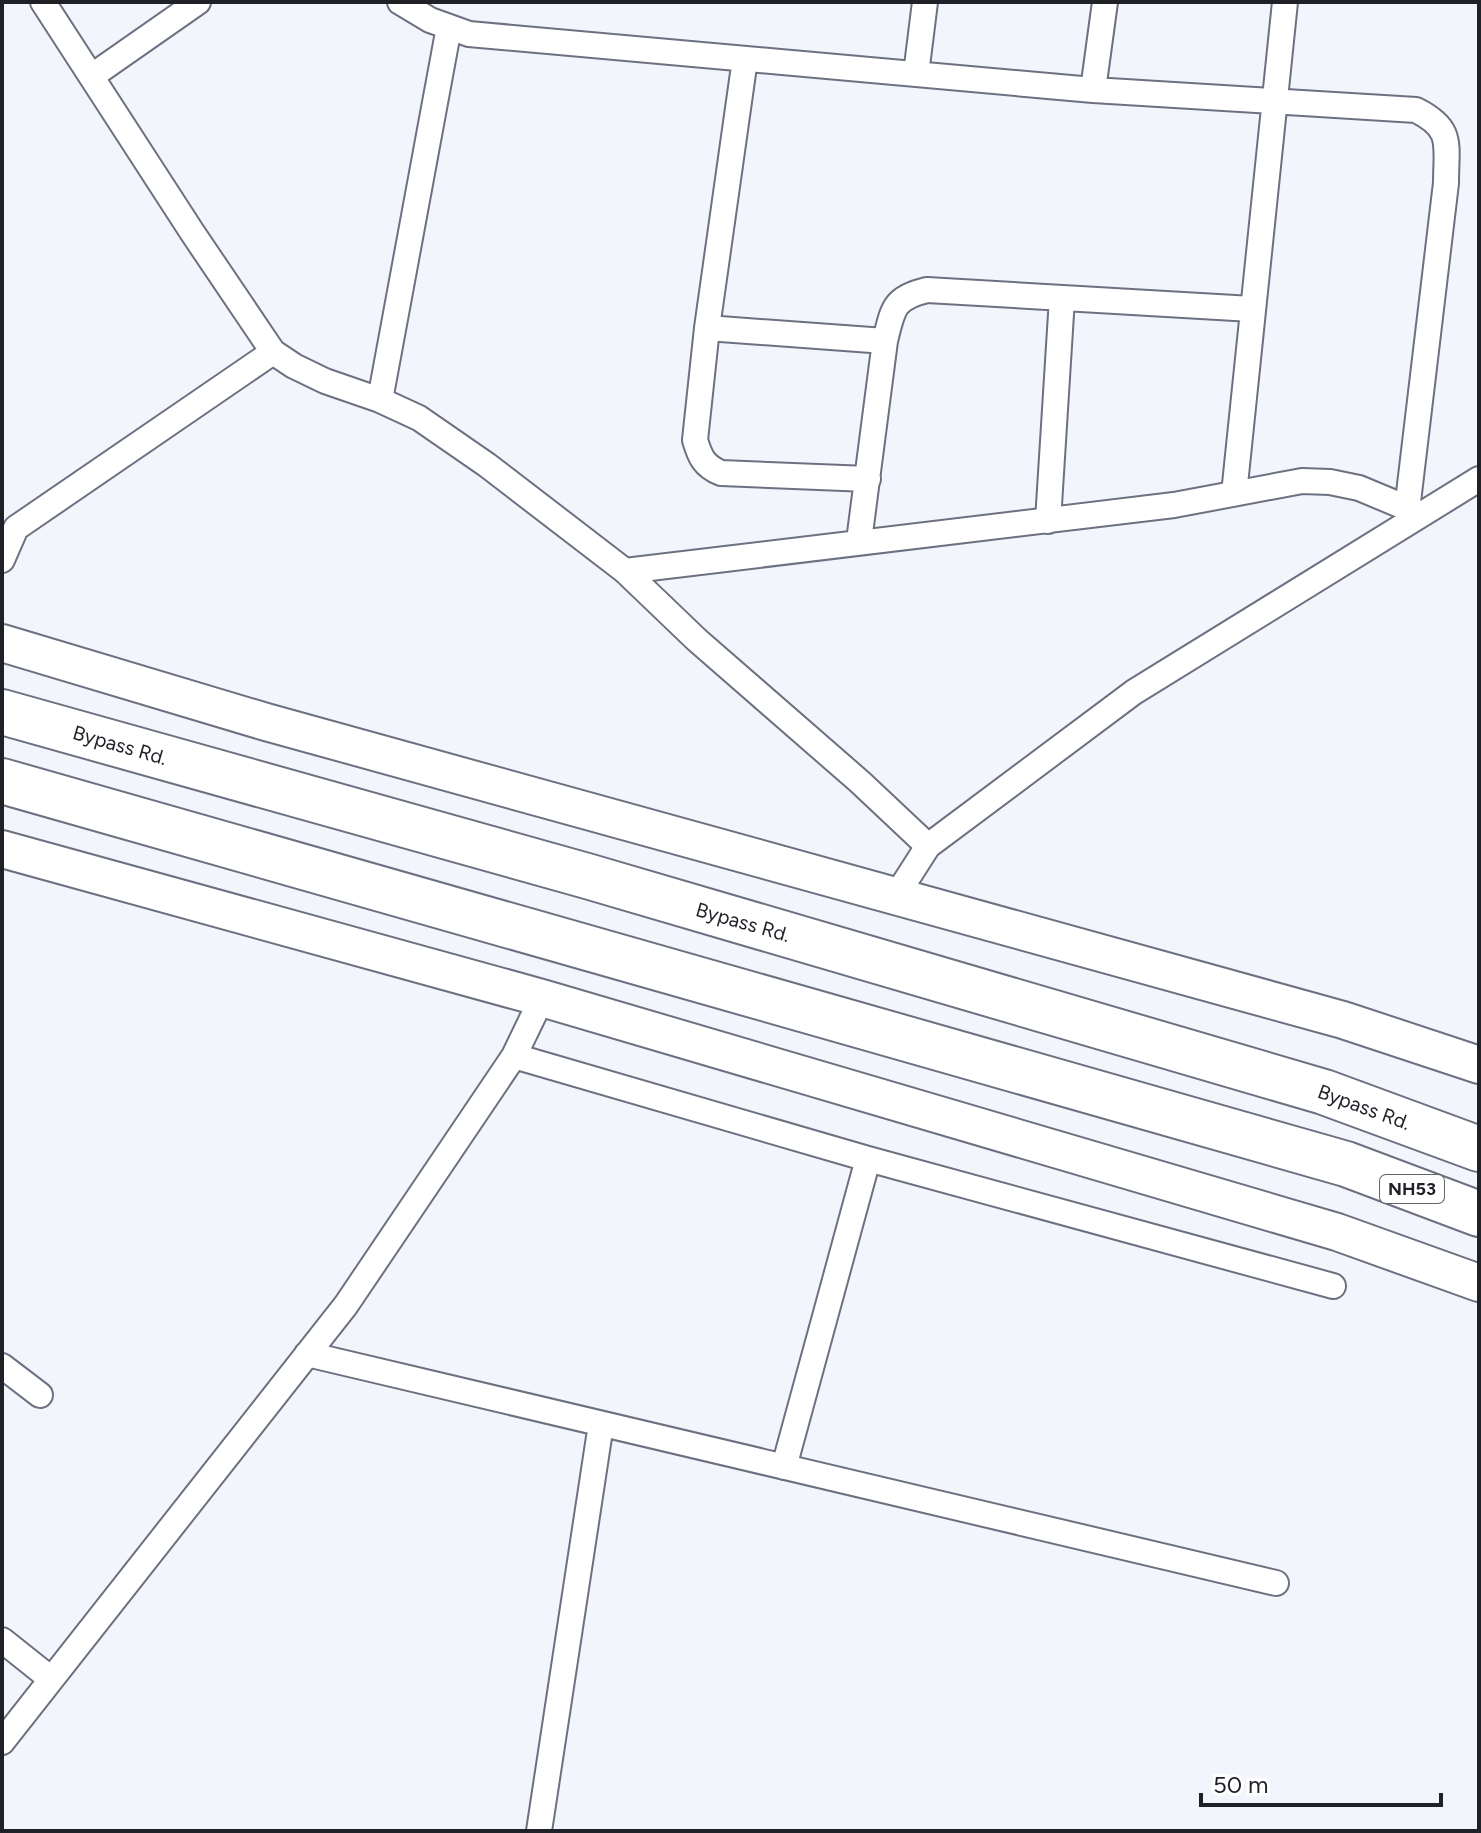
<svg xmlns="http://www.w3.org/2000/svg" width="1481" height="1833" font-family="Figtree,sans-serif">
<rect width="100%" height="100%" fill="#f3f5fc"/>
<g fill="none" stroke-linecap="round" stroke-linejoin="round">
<g stroke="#6c7080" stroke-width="28">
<path id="street" d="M43,2l149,230 81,120 21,14 31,15 55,19 39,18 68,47 138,106 72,69 163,142 68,64
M400,2l30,18 39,14 624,56 323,20c38,19 30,34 30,73l-39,327
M745,59l-38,269 -12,112c5,17 9,26 26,33l147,6
M916,74l9,-72
M92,76l106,-74
M1093,90l12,-88
M707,328l178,13
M380,400l69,-373
M1234,494l51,-492
M1048,521l14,-223
M859,541l26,-200c8,-32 8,-43 42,-51l325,19
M2,560l14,-32 257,-176
M625,571l549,-66 128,-24 28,1 29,6 60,25
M896,896l32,-50 206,-154 345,-213
M514,1056l354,103 465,127
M307,1354l969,229
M2,1366l38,29
M784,1467l84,-308
M2,1640l49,39
M2,1742l344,-437 168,-249 28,-58
M539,1831l62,-407"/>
</g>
<g stroke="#6c7080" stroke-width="40">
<path id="secondary" d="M2,643l264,79 1077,298 136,45
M2,849l540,149 795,234 142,51"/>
</g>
<g stroke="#6c7080" stroke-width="48">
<path id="highway" d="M2,712l585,164 737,216 155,57
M2,781l1344,383 133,50"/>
</g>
<use href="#street" stroke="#fff" stroke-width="24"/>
<use href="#secondary" stroke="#fff" stroke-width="36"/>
<use href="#highway" stroke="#fff" stroke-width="44"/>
</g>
<g text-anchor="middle" stroke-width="6" stroke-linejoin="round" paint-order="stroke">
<rect fill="#fff" stroke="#626468" stroke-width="2" x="1380" y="1175" width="64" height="28" rx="6"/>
<g font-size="18" font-weight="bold" fill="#1f2127">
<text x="1412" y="1195">NH53</text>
</g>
<g font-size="20" fill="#1f2127" stroke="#fff">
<text transform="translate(120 745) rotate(16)" y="7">Bypass Rd.</text>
<text transform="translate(743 922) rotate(16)" y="7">Bypass Rd.</text>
<text transform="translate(1364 1107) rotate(20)" y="7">Bypass Rd.</text>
</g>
</g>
<rect width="1481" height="1833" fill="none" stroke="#1f2127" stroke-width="8"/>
<path d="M1201 1793v12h240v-12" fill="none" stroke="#1f2127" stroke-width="4"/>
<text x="1213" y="1793" font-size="24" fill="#1f2127" stroke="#ffffff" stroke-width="6" paint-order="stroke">50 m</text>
</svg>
